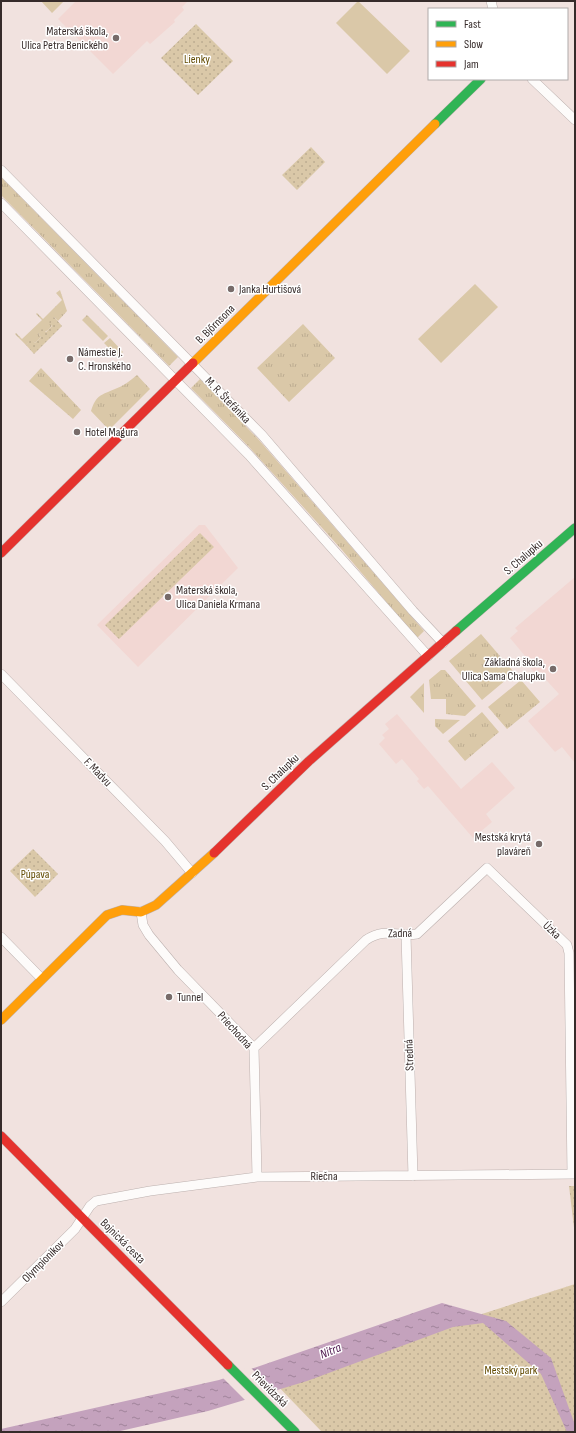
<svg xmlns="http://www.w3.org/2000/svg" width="576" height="1433" font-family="'Sofia Sans Condensed',sans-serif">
<defs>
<pattern id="grass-tufts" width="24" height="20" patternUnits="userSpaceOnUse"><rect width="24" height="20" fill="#dac8a8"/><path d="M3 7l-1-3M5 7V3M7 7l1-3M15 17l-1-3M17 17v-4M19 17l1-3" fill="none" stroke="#bcac91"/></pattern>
<pattern id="park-dots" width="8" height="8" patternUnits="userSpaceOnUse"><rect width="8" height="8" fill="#dac8a8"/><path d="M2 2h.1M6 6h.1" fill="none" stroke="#bcac91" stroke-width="1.8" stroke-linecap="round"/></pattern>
<pattern id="water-ripples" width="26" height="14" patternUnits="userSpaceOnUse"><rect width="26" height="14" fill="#c4a2bd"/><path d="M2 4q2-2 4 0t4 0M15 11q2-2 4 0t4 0" fill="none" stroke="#a0849a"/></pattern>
</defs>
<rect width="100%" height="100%" fill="#f1e2df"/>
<path fill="#f2d7d3" d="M76,1h112l-6,6 2,3 -10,10 1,2 -25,22 -3,-3 -34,33 -55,-55z
M199,525h6l33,43 -100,99 -41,-42z
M575,577v186l-13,-16 -7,5 -27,-31 31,-27 -21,-23 -3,2 -13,-14 3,-3 -15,-18 8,-7 -3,-3z
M397,714l64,75 31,-27 23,26 -29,26 6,8 -19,16 -45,-52 -4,3 -7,-8 2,-2 -17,-20 -6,5 -17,-20 6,-6 -3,-3 7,-6 -4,-5z"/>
<path fill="url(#grass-tufts)" d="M1,177l177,180 -9,9 -168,-171z
M60,290l7,21 -9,10 -4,-4c-2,11 -5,15 -16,16l3,4 -6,6 -4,-3 -5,5 -11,-11 1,-1 6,6 20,-19 -6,-6 1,-1 6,6 19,-19 -6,-7z
M87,315l21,21 -5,5 -21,-21z
M303,324l32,34 -46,44 -32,-34z
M110,338l13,14 -5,5 -14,-14z
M41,368l40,42 -8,9 -44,-38z
M137,375l13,14 -41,41 -18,-19c5,-16 10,-16 24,-22 8,-3 15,-8 22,-14z
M200,379l59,61 165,191 -7,7 -75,-88 -92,-102 -59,-60z
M481,634l31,36 1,4 -31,26 -33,-39z
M441,670h4l31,36 -11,10 -19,-2v-15h-15l-2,-19z
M521,680l19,22 -33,27 -19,-22z
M424,683v30l-14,-16z
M482,712l17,20 -34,29 -17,-20z
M435,719l25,1 -17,14 -8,-8z"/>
<path fill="url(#park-dots)" d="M196,24l37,37 -35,34 -37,-37z
M311,147l14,15 -28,28 -15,-15z
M54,317l8,9 -28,28 -8,-9 5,-6 4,4 6,-6 -3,-4 4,-4 4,3 6,-6 -3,-4z
M200,533l14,14 -95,92 -14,-14z
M33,849l25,25 -23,23 -25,-26z
M569,1186h6v50z
M575,1284v148h-253l-49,-51z"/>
<path fill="#dac8a8" d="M41,1h23l-12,12z
M358,1l52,50 -23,23 -51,-51z
M475,284l23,23 -57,56 -23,-24z"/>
<path fill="url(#water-ripples)" d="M442,1303l64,18 45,37 24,67v7h-8l-26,-58 -58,-51 -30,4 -146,54 -99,30 -92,21h-115v-3l218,-49z"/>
<path fill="#f1e2df" d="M250,1367l25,25 -29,9 -24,-24z"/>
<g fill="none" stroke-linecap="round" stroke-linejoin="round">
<g stroke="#bcb0ae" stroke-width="10">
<path id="street" d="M491,1l2,8
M532,79l43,41
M1,170l261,265 151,176 30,32
M1,203l248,252 179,201
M1,674l164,167 27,32
M141,912l2,13 6,10 29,35 76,78 3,129
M406,935l7,241
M1,937l41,42
M254,1048l112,-108c19,-13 29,-3 51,-6l70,-66 80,77 2,8 3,221
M1,1302l74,-73 15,-23 6,-5 54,-10 107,-14 318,-3"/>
</g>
<g stroke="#bcb0ae" stroke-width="10">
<path id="fast" d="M435,124l46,-45
M456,631l119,-103
M228,1365l67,67"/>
</g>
<g stroke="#bcb0ae" stroke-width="10">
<path id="slow" d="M193,363l242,-239
M1,1020l106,-105 15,-5 19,2 15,-7 58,-52"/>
</g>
<g stroke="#bcb0ae" stroke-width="10">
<path id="jam" d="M1,553l192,-190
M214,853l95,-92 147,-130
M1,1136l227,229"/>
</g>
<use href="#street" stroke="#fdfbfa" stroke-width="9"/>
<use href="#fast" stroke="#30b455" stroke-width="9"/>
<use href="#slow" stroke="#ff9f0a" stroke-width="9"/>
<use href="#jam" stroke="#e5322d" stroke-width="9"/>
</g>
<g fill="#776b69" stroke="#fff" stroke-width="1.5">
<circle cx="116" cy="38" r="4"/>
<circle cx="231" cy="289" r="4"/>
<circle cx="70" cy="359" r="4"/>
<circle cx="77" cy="432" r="4"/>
<circle cx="168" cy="597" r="4"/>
<circle cx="553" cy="669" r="4"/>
<circle cx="539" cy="844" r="4"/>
<circle cx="169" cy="997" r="4"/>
</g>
<g text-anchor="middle" stroke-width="3" stroke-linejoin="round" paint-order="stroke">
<g font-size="12" fill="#362b2a" stroke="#fff" text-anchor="start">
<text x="108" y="35" text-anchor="end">Materská škola,<tspan x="108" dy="14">Ulica Petra Benického</tspan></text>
<text x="239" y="293">Janka Hurtišová</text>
<text x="78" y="356">Námestie J.<tspan x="78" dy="14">C. Hronského</tspan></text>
<text x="85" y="436">Hotel Magura</text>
<text x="176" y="594">Materská škola,<tspan x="176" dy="14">Ulica Daniela Krmana</tspan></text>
<text x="545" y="666" text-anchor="end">Základná škola,<tspan x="545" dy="14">Ulica Sama Chalupku</tspan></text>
<text x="531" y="841" text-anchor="end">Mestská krytá<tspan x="531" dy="14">plaváreň</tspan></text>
<text x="177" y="1001">Tunnel</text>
</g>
<g font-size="12" fill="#634c03" stroke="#fff">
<text x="197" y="63">Lienky</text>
<text x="35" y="878">Púpava</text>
<text x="511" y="1374">Mestský park</text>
</g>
<g font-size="12" fill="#362b2a" stroke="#fff">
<text transform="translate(215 324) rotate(-45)" y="4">B. Bjőrnsona</text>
<text transform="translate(228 400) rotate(46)" y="4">M. R. Štefánika</text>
<text transform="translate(523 557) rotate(-41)" y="4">S. Chalupku</text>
<text transform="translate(98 772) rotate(46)" y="4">F. Madvu</text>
<text transform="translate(280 772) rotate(-44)" y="4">S. Chalupku</text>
<text transform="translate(552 930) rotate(44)" y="4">Úzka</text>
<text transform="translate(400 933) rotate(-1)" y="4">Zadná</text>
<text transform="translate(235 1030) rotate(48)" y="4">Priechodná</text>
<text transform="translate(409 1055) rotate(-92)" y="4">Stredná</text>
<text x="324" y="1180">Riečna</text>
<text transform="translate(123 1241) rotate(45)" y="4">Bojnická cesta</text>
<text transform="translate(43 1261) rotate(-45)" y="4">Olympionikov</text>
<text transform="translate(270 1389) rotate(45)" y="4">Prievidzská</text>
</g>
<g font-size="13" font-style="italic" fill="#4f1a50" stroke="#fff">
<text transform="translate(330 1350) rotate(-22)" y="5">Nitra</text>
</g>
</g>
<rect width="576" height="1433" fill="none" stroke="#362b2a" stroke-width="4"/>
<rect x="428" y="8" width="140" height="72" fill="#ffffff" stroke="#afaaaa"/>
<rect x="436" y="21" width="20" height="6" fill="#30b455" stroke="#afaaaa"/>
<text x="464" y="28" font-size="12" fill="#362b2a">Fast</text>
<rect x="436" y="41" width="20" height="6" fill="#ff9f0a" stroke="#afaaaa"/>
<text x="464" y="48" font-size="12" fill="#362b2a">Slow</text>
<rect x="436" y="61" width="20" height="6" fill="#e5322d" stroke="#afaaaa"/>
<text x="464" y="68" font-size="12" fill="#362b2a">Jam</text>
</svg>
